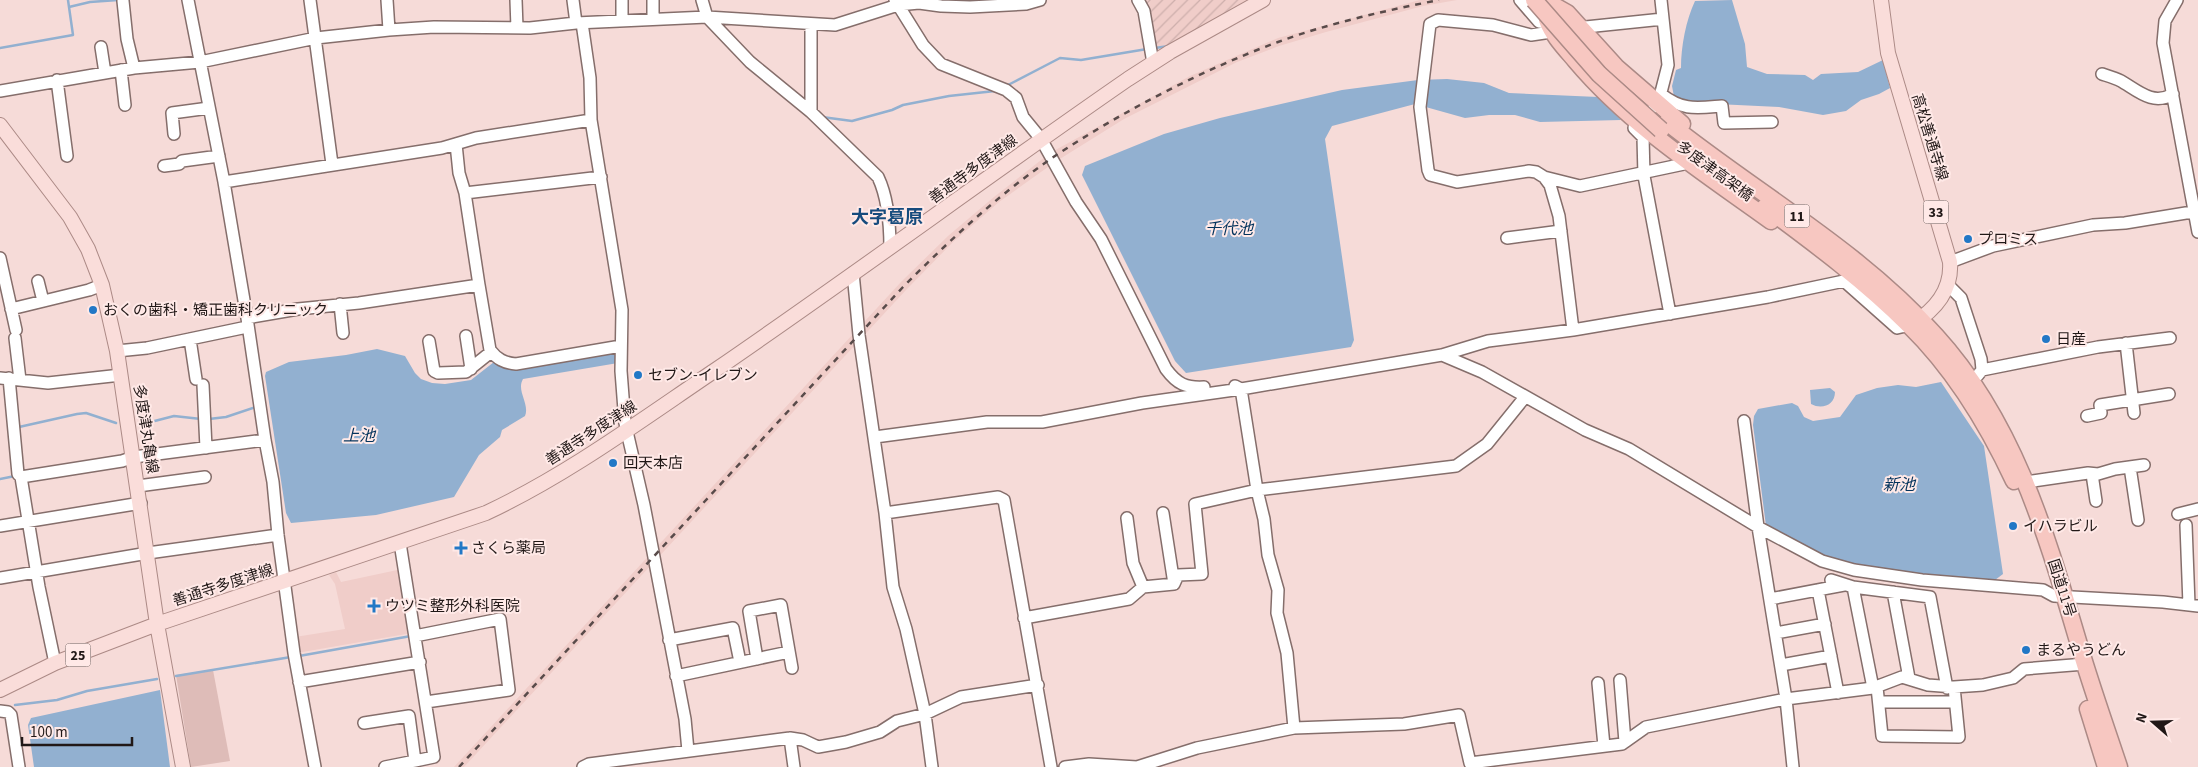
<svg xmlns="http://www.w3.org/2000/svg" width="2198" height="767" font-family="'Source Sans 3','Noto Sans JP',sans-serif">
<defs>
<pattern id="industrial-furrows" width="10" height="10" patternUnits="userSpaceOnUse" patternTransform="scale(1.25)"><rect width="10" height="10" fill="#f0cdc9"/><path d="M-1 1l2-2M0 10L10 0M9 11l2-2" fill="none" stroke="#ceafac"/></pattern>
</defs>
<rect width="100%" height="100%" fill="#f6dbd8"/>
<path fill="#f0cdc9" d="M1420,0h37l-34,6 -97,26 -47,14 -42,16 -113,57 -69,43 -56,40 -46,40 -47,48 -442,477h-10l447,-485 47,-46 46,-39 56,-44 140,-77 88,-38z
M402,569l10,64 -115,20 -2,-16 50,-8 -10,-45 -6,-9 7,-3 5,10z"/>
<path fill="url(#industrial-furrows)" d="M1142,0h113l-101,57z"/>
<path fill="#debcb8" d="M213,670l17,91 -39,6 -15,-92z"/>
<path fill="#92b0d0" d="M1732,0l13,44 2,23 20,7 38,1 8,5 8,-6 37,-2 25,-12 7,28 -11,6 -18,6 -15,11 -23,4 -44,-8 -104,-5 -3,-16 4,-16 5,-2c0,-22 5,-48 14,-67z
M1447,79l37,4 25,10 89,4 23,23 -81,2 -25,-7h-26l-24,3 -50,-14 -83,22 -7,13 29,201 -3,7 -165,26 -11,-12 -93,-186 3,-9 79,-32 56,-16 122,-28 76,-10z
M377,349l28,7 10,17 6,6 11,4 13,1 26,-4 23,-18 121,-11 3,12 -95,16c-7,12 7,25 2,37l-23,14 -2,7 -21,18 -25,42 -78,18 -85,8 -5,-10 -21,-137 1,-4 23,-10 57,-7z
M1941,382l43,64 19,128 -8,6 -98,-6 -72,-16 -59,-32 -13,-101 1,-9 4,-7 34,-6 6,3 6,11 9,4 27,-4 16,-22 21,-7 21,-3 18,2z
M1830,388l5,4c0,13 -13,18 -24,12l-1,-14z
M160,690l10,77h-136l-6,-42 3,-7z"/>
<g fill="none" stroke-linecap="round" stroke-linejoin="round">
<path stroke="#92b0d0" stroke-width="2.5" d="M69,7l21,-5 28,-2
M0,48l73,-13 -5,-35
M1155,48l14,-2
M1008,85l52,-27 21,2 66,-11
M822,117l30,4 40,-11 11,-5 46,-9 46,-5
M209,419l17,-2 30,-10
M143,424l31,-8 27,3
M19,427l58,-13 9,-1 30,10
M0,479l15,-3
M299,656l112,-20
M176,676l115,-19
M15,705l42,-5 30,-9 70,-12"/>
<g stroke="#856e6b" stroke-width="14">
<path id="minor" d="M188,0l36,182 23,136 18,122 8,42 5,53 16,118 21,114
M310,0l22,164
M387,0l2,30
M516,0l1,28
M573,0l3,23
M622,0v20
M702,0l5,17 43,45 61,50 67,65c10,21 12,48 12,71
M895,0l28,45 18,19 65,26 10,8 7,19 18,22 35,63 25,37 65,130c11,15 20,19 38,18
M1138,0l6,11 9,52
M1520,0l19,22 9,1 5,-4
M2177,0l-12,21 -2,22 35,189
M123,1l4,38 7,29
M653,19v-19
M582,23l8,55 1,42 31,190 -1,61 4,52 19,82 41,214 3,32
M1576,28l87,-9
M1558,31l-27,4 -38,-10 -55,-5 -8,4 -10,83 8,63 2,5 27,7 72,-11 7,1 8,5 6,8 9,31 14,114
M101,47l4,26
M121,70l4,35
M2102,74c6,2 13,4 19,7 17,10 32,25 52,13
M57,80l10,76
M0,91l134,-23 66,-6 116,-24 73,-8 45,-3 96,1 46,-5 131,-6 128,8 63,-20 21,-2 22,3 29,1 56,-3 14,-4
M1661,94c22,17 35,14 61,12l2,17 48,-1
M1654,107l4,-3 10,-39 -7,-65
M811,112v-88
M1634,128l9,9 1,39 26,138
M174,134l-2,-21 37,-5
M456,144l3,29 6,20 14,92
M164,166l15,-2 3,-3 37,-5
M1544,177l36,9 104,-22 4,-3
M224,182l218,-34 34,-10 115,-18
M465,193l136,-16
M1507,238l54,-7
M0,258l16,72
M1950,262l43,-16 100,-21 32,-2 67,-11 6,1
M853,273l6,62 26,178 8,74 13,42 19,85 7,53
M38,281l5,20
M1948,285l13,13 20,61 1,11 -4,5
M340,304l3,29
M11,309l78,-19 13,-5
M247,318l51,-9 61,-6 120,-18 11,65c7,9 14,13 26,14l105,-18
M466,336l5,33
M15,338l5,42
M190,339l6,40
M429,341l5,30 4,2 28,-1 25,-20
M2126,343l8,70
M117,351l30,-3 100,-21
M1442,355l40,17 103,58 44,19 129,78 28,172 7,68
M1982,370l116,-23 72,-9
M0,378l48,5 73,-8
M9,378l9,96 3,3 18,110 16,76
M203,385l3,63
M1235,386l6,3 16,101 7,29 4,36 10,35 -1,23 10,40 7,75
M2087,416l14,-3 -1,-8 69,-11
M1744,421l14,106 64,34 32,9 68,10 121,10 11,6 109,6 35,4
M875,437l112,-15h55l100,-19 99,-14 201,-34 46,-14 85,-11 195,-33 76,-16 53,47 13,-3
M2130,467l8,53
M2092,474l4,27
M21,477l101,-16 12,-4 131,-17
M2026,482l62,-9 10,1 17,-5 29,-4
M138,486l67,-9
M885,513l113,-16 6,3 47,267
M1163,513l11,71
M2178,514l20,-5
M1127,518l6,45 10,24
M2186,525l3,80
M0,526l141,-23
M0,578l148,-25 130,-18
M1831,580l22,7 77,10 17,91
M1853,587l20,101
M1818,590l20,103
M1893,592l16,86
M1770,599l74,-14
M1024,618l105,-19 14,-12 31,-3 4,-9 24,-1 -7,-70 62,-14 199,-24 31,-22 38,-47
M1776,633l49,-9
M415,636l85,-17 9,71 -83,12
M669,640l64,-12 7,34
M757,659l-8,-48 32,-6 11,63
M1781,665l50,-9
M676,676l113,-24
M1620,680l5,62
M299,682l121,-20
M1598,683l6,63
M1877,687l5,49 77,1 -5,-50
M1879,702h76
M0,711l8,1 3,3 8,52
M364,723l45,-7 6,45 19,-4 -34,-214
M790,738l4,29
M385,767l30,-6
M583,767l6,-3 201,-26 13,2 15,7 28,-5 34,-10 17,-11 28,-7 36,-17 77,-12
M1065,767l24,-3 48,3 60,-19 97,-20 110,-4 55,-9 11,48 152,-19 24,-17 140,-28 87,-11 29,-11 26,8 26,2 29,-2 30,-7 11,-9 61,-5"/>
</g>
<g stroke="#ac8a86" stroke-width="16">
<path id="major" d="M1881,0l7,53 62,209c2,28 -15,48 -38,62
M0,125l70,92 18,32 14,36 15,66 40,273 26,143
M0,690l55,-27 102,-39 329,-111c81,-38 154,-92 228,-142 139,-95 275,-196 414,-292l42,-27 93,-52"/>
</g>
<g stroke="#ac8a86" stroke-width="19">
<path id="highway" d="M1544,0l23,13 49,54 66,57
M1547,20c6,16 18,28 29,41 54,64 127,111 195,160
M1667,122c90,72 191,127 269,214 82,90 113,208 147,322 11,36 24,73 36,109
M1765,207c50,37 100,74 144,118 44,43 79,100 105,156
M2088,709l18,58"/>
</g>
<use href="#minor" stroke="#fff" stroke-width="11"/>
<use href="#major" stroke="#faddda" stroke-width="14"/>
<use href="#highway" stroke="#f7c7c1" stroke-width="16"/>
<path stroke="#594b4a" stroke-width="2.5" stroke-dasharray="6 6" stroke-linecap="butt" d="M459,767l444,-480c47,-47 95,-92 149,-129 67,-45 150,-88 226,-116 48,-18 110,-32 161,-42"/>
<g stroke="#ac8a86" stroke-width="19" stroke-linecap="butt">
<path id="highway-bridge" d="M1534,0l65,74 62,56"/>
</g>
<use href="#highway-bridge" stroke="#f7c7c1" stroke-width="16"/>
</g>
<g fill="#2278c6" stroke="#ffe9e7" stroke-width="2">
<circle cx="1968" cy="239" r="5"/>
<circle cx="93" cy="310" r="5"/>
<circle cx="2046" cy="339" r="5"/>
<circle cx="638" cy="375" r="5"/>
<circle cx="613" cy="463" r="5"/>
<circle cx="2013" cy="526" r="5"/>
<path d="M458.5 540.5h5v5h5v5h-5v5h-5v-5h-5v-5h5z"/>
<path d="M371.5 598.5h5v5h5v5h-5v5h-5v-5h-5v-5h5z"/>
<circle cx="2026" cy="650" r="5"/>
</g>
<g text-anchor="middle" stroke-width="4" stroke-linejoin="round" paint-order="stroke">
<g fill="#ffe9e7" stroke="#645755" stroke-width="1">
<rect x="1923.5" y="200.5" width="25" height="23" rx="4"/>
<rect x="1784.5" y="204.5" width="25" height="23" rx="4"/>
<rect x="65.5" y="643.5" width="25" height="23" rx="4"/>
</g>
<g font-size="14" font-weight="bold" fill="#211817">
<text x="1936" y="217">33</text>
<text x="1797" y="221">11</text>
<text x="78" y="660">25</text>
</g>
<g font-size="15" fill="#211817" stroke="#ffe9e7">
<text transform="translate(1930 137) rotate(73)" y="5">高松善通寺線</text>
<text transform="translate(973 169) rotate(-36)" y="5">善通寺多度津線</text>
<text transform="translate(1715 171) rotate(36)" y="5">多度津高架橋</text>
<text transform="translate(146 429) rotate(81)" y="5">多度津丸亀線</text>
<text transform="translate(591 433) rotate(-33)" y="5">善通寺多度津線</text>
<text transform="translate(223 585) rotate(-18)" y="5">善通寺多度津線</text>
<text transform="translate(2062 588) rotate(72)" y="5">国道11号</text>
</g>
<g font-size="15" fill="#211817" stroke="#ffe9e7" text-anchor="start">
<text x="1978" y="244">プロミス</text>
<text x="103" y="315">おくの歯科・矯正歯科クリニック</text>
<text x="2056" y="344">日産</text>
<text x="648" y="380">セブン-イレブン</text>
<text x="623" y="468">回天本店</text>
<text x="2023" y="531">イハラビル</text>
<text x="471" y="553">さくら薬局</text>
<text x="385" y="611">ウツミ整形外科医院</text>
<text x="2036" y="655">まるやうどん</text>
</g>
<g font-size="16" font-style="italic" fill="#04335c" stroke="#ffe9e7">
<text x="1229" y="234">千代池</text>
<text x="359" y="441">上池</text>
<text x="1899" y="490">新池</text>
</g>
<g font-size="18" font-weight="bold" fill="#164b7d" stroke="#ffe9e7">
<text x="887" y="223">大字葛原</text>
</g>
</g>
<g transform="translate(2153 722) rotate(290)" stroke="#ffe9e7" stroke-width="4" paint-order="stroke">
<path d="M0-4L9 19L0 12L-9 19Z" fill="#211817"/>
<text y="-8" font-size="14" font-weight="bold" text-anchor="middle" fill="#211817">N</text>
</g>
<path d="M22 737v8h110v-8" fill="none" stroke="#211817" stroke-width="2.5"/>
<text x="30" y="737" font-size="15" fill="#211817" stroke="#ffe9e7" stroke-width="4" paint-order="stroke">100 m</text>
</svg>
